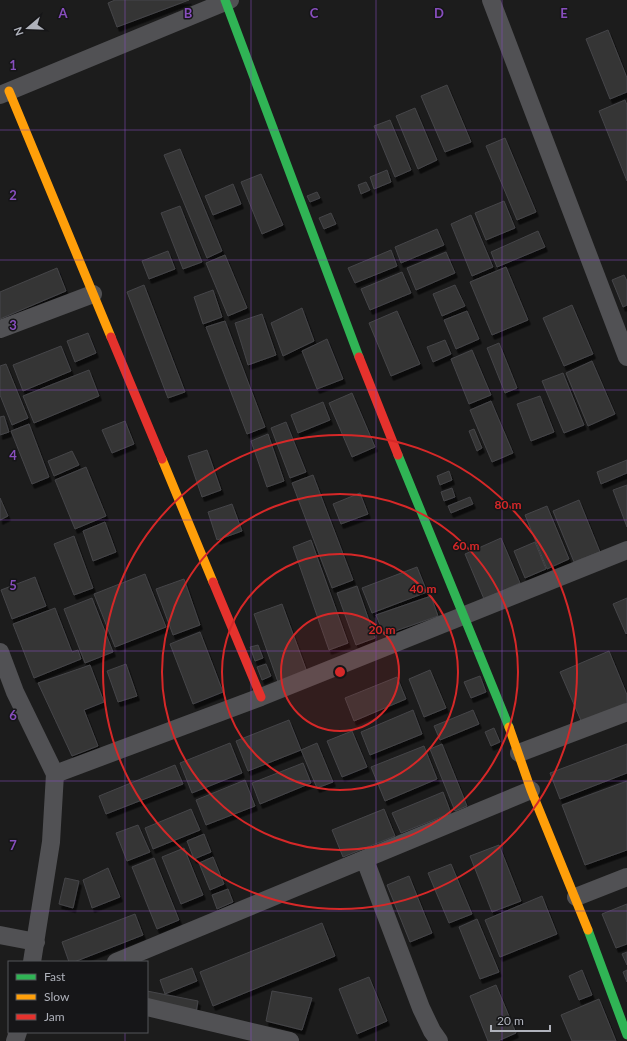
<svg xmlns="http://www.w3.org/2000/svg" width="627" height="1041" font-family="Lato,sans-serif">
<defs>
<filter id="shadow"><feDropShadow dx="2.5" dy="4.5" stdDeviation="0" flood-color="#0009"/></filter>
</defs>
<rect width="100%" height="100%" fill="#1c1c1c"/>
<path fill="#353536" stroke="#454548" filter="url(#shadow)" d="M115,0h74l-72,27 -9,-24z
M608,30l19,48v14l-17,7 -24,-60z
M447,85l24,57 -26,10 -24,-56z
M625,100l2,5v76l-28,-70z
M415,108l22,52 -19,9 -22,-53z
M390,120l21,50 -16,7 -21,-51z
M505,138l31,74 -19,8 -31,-74z
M180,149l42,102 -15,7 -43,-103z
M387,170l4,12 -17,7 -4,-12z
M261,174l22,51 -21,9 -21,-52z
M366,182l4,8 -9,4 -3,-9z
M233,184l8,20 -28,11 -8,-19z
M317,192l3,6 -10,4 -3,-6z
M504,201l11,27 -29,12 -11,-27z
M180,206l22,56 -19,7 -22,-56z
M331,213l5,11 -12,5 -5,-11z
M471,215l22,52 -21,9 -21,-52z
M437,229l7,16 -43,18 -6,-16z
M538,231l7,16 -48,20 -6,-15z
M391,250l6,16 -42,17 -7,-15z
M168,251l7,18 -26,10 -7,-18z
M446,252l9,21 -39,17 -9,-22z
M225,255l22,53 -19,8 -22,-53z
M506,267l22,53 -36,15 -22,-53z
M57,268l9,23 -66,28v-27z
M402,272l9,21 -41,17 -9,-21z
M624,275l3,6v24l-4,2 -11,-27z
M144,285l41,107 -17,6 -41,-106z
M455,285l10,21 -23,10 -9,-22z
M213,290l9,27 -19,7 -9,-27z
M572,305l21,49 -29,12 -21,-48z
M302,308l12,33 -31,15 -12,-33z
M397,311l23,53 -29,12 -22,-53z
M467,311l12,28 -23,10 -12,-29z
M262,314l14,41 -28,10 -13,-42z
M225,321l40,106 -18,7 -41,-107z
M88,333l8,20 -21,9 -8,-21z
M327,339l16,40 -26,10 -15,-38z
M445,340l6,14 -18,8 -6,-15z
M499,343l18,45 -12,5 -18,-45z
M61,346l10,25 -48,20 -10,-26z
M472,350l19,45 -22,9 -18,-45z
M592,361l23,53 -27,12 -22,-53z
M6,364l22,54 -16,7 -12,-30v-29z
M89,370l10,26 -65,27 -11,-27z
M563,373l21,52 -20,8 -22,-52z
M352,393l23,54 -23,10 -23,-54z
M540,396l14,36 -23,9 -14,-37z
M491,401l22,52 -21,9 -22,-52z
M323,402l7,18 -32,13 -7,-18z
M4,416l5,16 -9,3v-18z
M125,421l9,23 -22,9 -10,-23z
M286,422l20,50 -16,6 -19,-50z
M29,424l20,53 -17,7 -21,-53z
M474,429l8,19 -5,3 -8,-20z
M268,434l16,47 -17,6 -16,-46z
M207,450l14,40 -19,7 -14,-41z
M72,451l7,14 -25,11 -6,-15z
M627,460v13l-26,11 -4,-12z
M86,467l20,49 -31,13 -20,-49z
M449,471l3,9 -12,5 -3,-9z
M313,475l40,105 -21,8 -40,-105z
M627,485v42l-14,-37z
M452,488l3,9 -11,4 -3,-9z
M360,493l8,21 -27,10 -8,-20z
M470,497l3,7 -22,9 -3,-7z
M0,498l8,18 -8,4z
M579,500l21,52 -26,10 -21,-51z
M232,504l10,27 -25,9 -9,-28z
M547,506l22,53 -22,10 -22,-54z
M105,522l11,30 -23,9 -10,-30z
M74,536l19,52 -19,7 -20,-51z
M501,538l19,45 -36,16 -19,-45z
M311,540l37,103 -19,7 -36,-103z
M535,542l11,27 -21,9 -11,-27z
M417,567l10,25 -55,21 -10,-25z
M145,574l21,53 -51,20 -21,-53z
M35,577l11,29 -34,13 -11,-29z
M184,579l16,46 -27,10 -17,-46z
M357,586l18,52 -19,7 -19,-52z
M431,596l7,20 -54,19 -8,-20z
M92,598l21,54 -28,11 -21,-54z
M627,598v35l-1,1 -13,-30z
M282,604l25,68 -29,10 -24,-68z
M55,608l17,44 6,-2 3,9 -47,19 -21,-54z
M200,632l23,60 -30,12 -23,-60z
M258,645l5,13 -8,3 -5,-14z
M609,651l18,44v9l-45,19 -22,-51z
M126,664l11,32 -19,6 -11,-31z
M266,664l5,12 -9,4 -5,-13z
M90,665l14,37 -20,8 14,36 -26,10 -34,-73z
M430,670l16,38 -22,9 -15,-38z
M480,676l6,16 -15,6 -7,-16z
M397,677l9,22 -52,22 -9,-23z
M413,710l9,24 -52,21 -9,-23z
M473,710l6,14 -39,16 -6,-14z
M289,720l12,30 -53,21 -12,-30z
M494,728l6,14 -9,4 -6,-14z
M352,731l15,36 -25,10 -15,-36z
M230,743l12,30 -50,20 -12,-30z
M317,743l16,39 -16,6 -16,-38z
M442,744l25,62 -12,5 -25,-62z
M627,744v29l-67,26 -10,-26z
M424,746l13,33 -52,22 -14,-34z
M303,763l8,20 -51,21 -8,-21z
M175,765l8,19 -77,30 -7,-18z
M245,780l10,26 -49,19 -10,-25z
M627,781v69l-42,15 -23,-60z
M443,792l8,21 -50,20 -9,-20z
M191,809l9,21 -47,19 -8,-21z
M384,809l11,27 -52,21 -11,-27z
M138,825l12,27 -23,9 -11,-28z
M204,834l7,18 -17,7 -7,-18z
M499,845l22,56 -29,11 -22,-56z
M184,848l19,47 -22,9 -19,-47z
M213,857l11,27 -14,6 -11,-27z
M154,858l25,62 -22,9 -25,-62z
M451,864l21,50 -23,9 -21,-50z
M108,868l12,29 -28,11 -9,-28z
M409,876l23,57 -22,9 -23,-57z
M65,878l14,3 -6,27 -14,-4z
M228,889l5,13 -16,7 -5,-14z
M542,896l15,38 -57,23 -15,-37z
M627,904v40l-11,4 -14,-34z
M135,914l8,21 -69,27h-5l-7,-20z
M477,919l22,53 -19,7 -21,-52z
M322,923l13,33 -122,50 -13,-34z
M627,952v13l-5,-11z
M192,968l5,13 -32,13 -5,-14z
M582,970l10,25 -13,5 -10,-24z
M627,970v12l-4,-10z
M369,977l18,44 -30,13 -18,-45z
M496,985l20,48 -18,8h-10l-18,-45z
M147,991l51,10 -2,12 -49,-9z
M272,991l40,7 -10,32 -36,-9z
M599,999l17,42h-44l-11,-26z"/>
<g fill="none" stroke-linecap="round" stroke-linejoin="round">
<path stroke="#515154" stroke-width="18" d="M491,0l136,357
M0,95l230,-95
M0,329l93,-35
M0,652l15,40 40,82 -4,68 -19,120
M519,753l108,-41
M55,774l206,-77 366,-147
M365,860l56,148 11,23 7,10
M576,897l51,-20
M0,935l36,7
M116,962l415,-172
M147,1007l143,34
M15,1041l3,-9"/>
<path stroke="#30b455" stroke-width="9" d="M225,0l134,357
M398,455l111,272
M588,930l39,105"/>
<path stroke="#ff9f0a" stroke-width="9" d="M9,91l102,246
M162,459l51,123
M509,727l22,63 57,140"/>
<path stroke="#e5322d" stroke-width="9" d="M111,337l51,122
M359,357l39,98
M213,582l48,115"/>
</g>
<path fill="none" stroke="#884ebe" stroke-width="1" stroke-opacity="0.55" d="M125,0v962M251,0v1041M376,0v1041M502,0v1041M0,130h627M0,260h627M0,390h627M0,520h627M0,651h627M0,781h627M0,911h627M125,1032v9"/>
<circle cx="340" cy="672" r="59" fill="#d62828" fill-opacity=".12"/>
<g fill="none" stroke="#d62828" stroke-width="2">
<circle cx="340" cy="672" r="59"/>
<circle cx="340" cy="672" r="118"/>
<circle cx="340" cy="672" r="178"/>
<circle cx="340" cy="672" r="237"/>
</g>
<g font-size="13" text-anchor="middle" font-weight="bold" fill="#884ebe" stroke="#161618" stroke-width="3" stroke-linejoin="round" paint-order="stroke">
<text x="63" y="18">A</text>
<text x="188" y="18">B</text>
<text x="314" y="18">C</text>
<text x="439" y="18">D</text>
<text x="564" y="18">E</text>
<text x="13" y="70">1</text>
<text x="13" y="200">2</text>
<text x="13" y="330">3</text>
<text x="13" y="460">4</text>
<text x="13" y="590">5</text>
<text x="13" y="720">6</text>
<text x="13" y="850">7</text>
</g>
<circle cx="340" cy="672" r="6" fill="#d62828" stroke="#161618" stroke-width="2"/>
<g font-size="12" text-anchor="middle" font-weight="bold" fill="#d62828" stroke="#161618" stroke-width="3" stroke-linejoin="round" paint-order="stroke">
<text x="508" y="509">80 m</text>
<text x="466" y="550">60 m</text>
<text x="423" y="593">40 m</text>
<text x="382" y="634">20 m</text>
</g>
<rect x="8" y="961" width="140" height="72" fill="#161618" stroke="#535459"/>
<rect x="16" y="974" width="20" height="6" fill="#30b455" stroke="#535459"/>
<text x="44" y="981" font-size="12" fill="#afb2bb">Fast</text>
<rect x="16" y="994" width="20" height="6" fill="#ff9f0a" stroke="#535459"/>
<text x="44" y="1001" font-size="12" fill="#afb2bb">Slow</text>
<rect x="16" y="1014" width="20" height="6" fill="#e5322d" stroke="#535459"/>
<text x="44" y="1021" font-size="12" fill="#afb2bb">Jam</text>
<g transform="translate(28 28) rotate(251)" stroke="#161618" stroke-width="3" paint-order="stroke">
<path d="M0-3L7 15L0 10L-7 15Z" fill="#afb2bb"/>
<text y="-6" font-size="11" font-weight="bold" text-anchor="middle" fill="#afb2bb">N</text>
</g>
<path d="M491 1025v6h59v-6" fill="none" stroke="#afb2bb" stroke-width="2"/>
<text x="497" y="1025" font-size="12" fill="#afb2bb" stroke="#161618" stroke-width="3" paint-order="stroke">20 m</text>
</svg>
